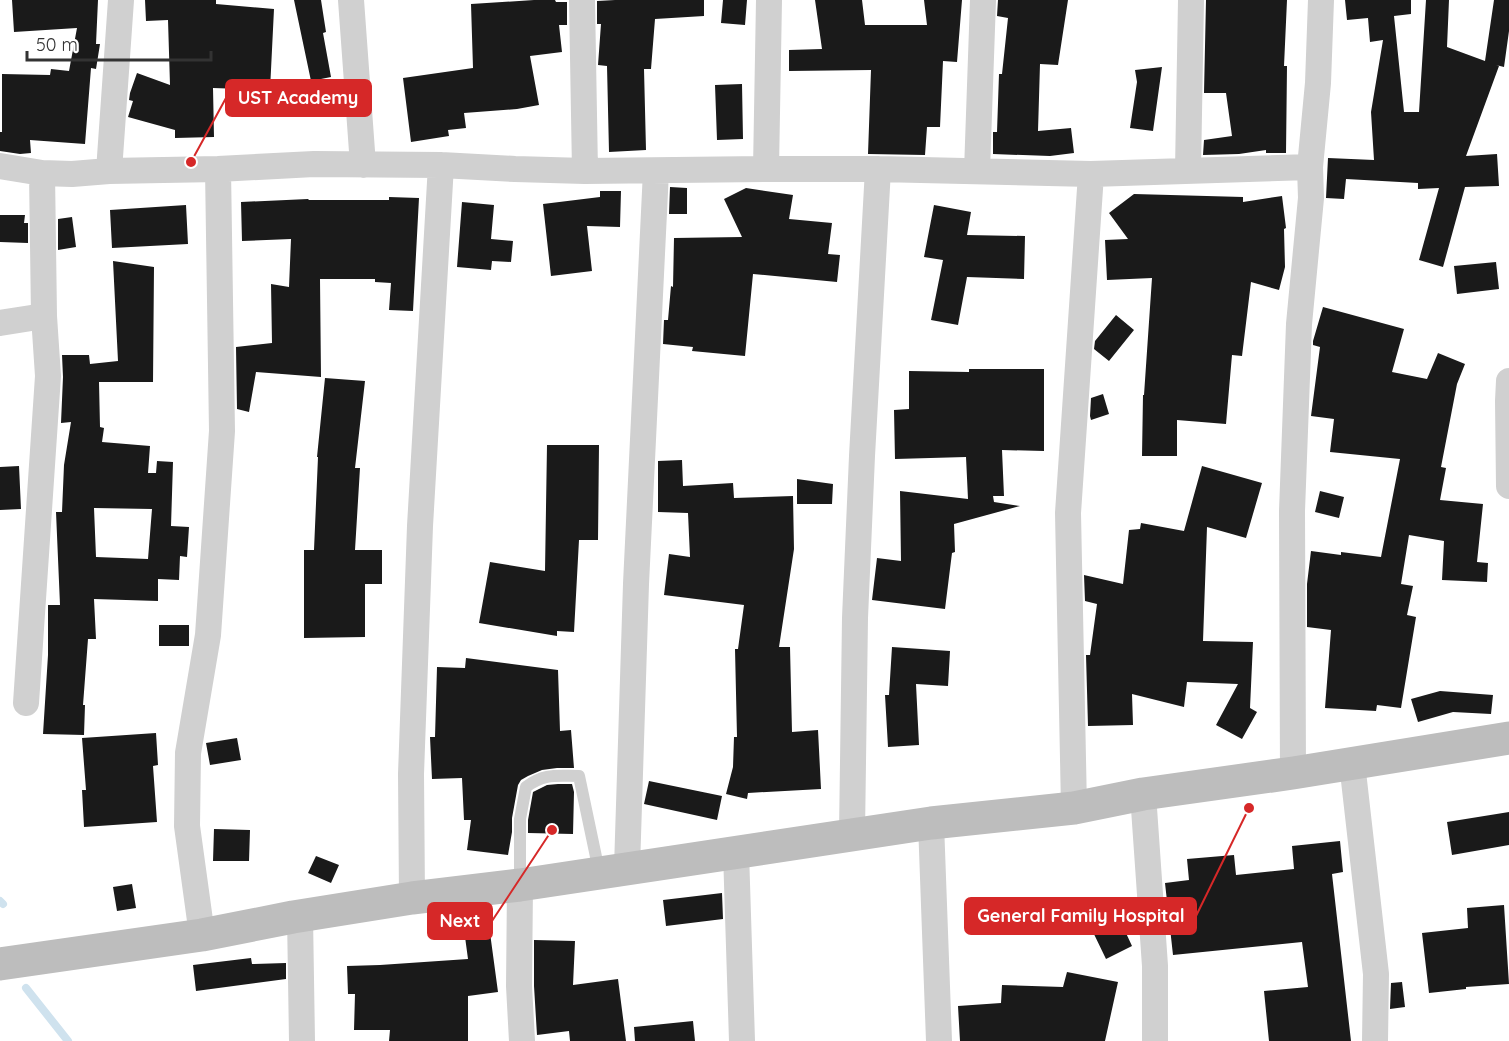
<svg xmlns="http://www.w3.org/2000/svg" width="1509" height="1041" font-family="Quicksand,sans-serif">
<rect width="100%" height="100%" fill="#fff"/>
<g fill="none" stroke-linecap="round" stroke-linejoin="round">
<path stroke="#cfe2ee" stroke-width="8" d="M0,901l3,3
M26,988l42,53"/>
</g>
<path fill="#1a1a1a" fill-rule="evenodd" d="M12,0h86l-2,44h4l-4,25 -5,-1 -6,76 -55,-4 1,13 -11,1 -20,-3v-19h2v-58l48,1 1,-6 18,2 8,-43 -63,4z
M145,0h71v4l58,5 -4,81 -57,-2 1,49 -39,1v-8l-47,-13 5,-16 -4,-1 1,-7 7,-20 33,12 -2,-65 -22,1z
M294,0h27l5,32 -3,1 8,44 -20,4z
M534,0h21l1,2h11v23h-8l3,27 -32,4 9,49 -22,4 -53,4 2,15 -18,2 1,6 -38,6 -8,-64 70,-10 -2,-64z
M615,0h89v16l-49,3 -4,50h-7l2,81 -37,2 -2,-86 -9,-1 3,-41h-4v-23z
M723,0h24l-2,25 -24,-2z
M815,0h47l3,25h62l-3,-25h38l-5,62 -14,-1 -3,66h-13l-2,28 -57,-1 3,-84 -82,1v-21l33,-1z
M998,0h70l-10,65 -18,-1 -2,67 33,-3 3,25 -24,3 -57,-2v-22h4l2,-58h3l6,-56 -11,-2z
M1206,0h81l-3,66h3l-1,87h-20v-3l-27,4 -36,1 1,-15 28,-4 -6,-43h-22z
M1345,0h66v14l-17,2 10,96h15l7,-112h23l-2,47 38,14 9,-61h15v31l-5,36 -8,-2 3,1 -33,90 31,-2 2,32 -34,1 -22,80 -24,-7 20,-72 -21,1v-6l-72,-4 -2,20 -18,-1 2,-40 46,2 -3,-48 12,-72 -13,2 -2,-24 -21,2z
M1162,67l-9,64 -23,-3 7,-46 -2,-12z
M742,84l1,55 -26,1 -2,-55z
M670,187l17,1v26h-18z
M746,188l47,7 -4,24 43,4 -4,31 12,1 -3,27 -84,-8 -8,82 -53,-5 1,-4 -30,-3 1,-24h4l3,-34 2,1 1,-49 68,-1 -18,-38z
M600,191h21l-1,36 -33,-1 5,45 -41,5 -8,-72 57,-7z
M1134,194l109,3v5l39,-6 4,32 -2,1 1,38 -6,23 -28,-8 -9,74 -10,-1 -6,69 -49,-4v36h-35l1,-61h1l8,-117 -45,2 -2,-40 23,-1 -19,-26z
M389,197l30,1 -6,113 -24,-1 2,-27 -16,-1v-3h-55l1,98 -65,-5 -7,40 -12,-3 -1,-62 36,-4 -1,-59 18,3 2,-48 -49,2 -1,-39 67,-3 1,1h80z
M462,202l32,3 -3,34 22,2 -2,21 -19,-1 -1,9 -34,-3z
M186,205l2,39 -76,4 -2,-38z
M934,205l37,7 -4,23 58,1 -1,43 -57,-2 -9,48 -27,-5 12,-60 -19,-3z
M0,215h25l-1,8h4v20l-28,-1z
M72,217l4,30 -18,3v-31z
M113,261l41,6 -1,115h-54l1,45 4,1 -2,14 48,4 -2,27h8l1,-12 16,1 -2,64 18,1 -2,30 -7,-1 -1,24 -21,-1v22l-64,-2 2,40h-8l-5,66h2l-1,30 -41,-1 5,-79v-50h12l-4,-93h6l2,-47 7,-43 -10,1 2,-46 -1,-22h27l1,9 28,-3zM94,508l58,1 -4,50 -52,-2z
M1496,262l3,27 -42,5 -3,-28z
M1323,307l81,22 -12,43 35,7 11,-26 27,11 -8,20 -16,83 5,1 -6,32 43,4 -6,58 11,1 -1,19 -45,-2 2,-39 -35,-6 -8,49 12,2 -6,29 9,2 -15,91 -24,-3 -1,6 -51,-3 6,-78 -24,-3v-43l4,-33 30,4v-3l40,5 19,-98 -70,-7 4,-33 -23,-3 9,-69 -7,-2v-4z
M1116,315l18,15 -25,31 -15,-12 1,-8z
M969,369h75v82l-42,-1 2,46h-11l1,6 26,4 -66,18 1,28 -3,1 -7,56 -73,-9 5,-42 24,3 -1,-70 68,8 -2,-42 -71,2 -1,-49 15,-1v-38l60,1z
M325,378l40,3 -10,87h5l-5,82h27v34h-17v53l-61,1v-88h10l4,-93h-1z
M1103,394l6,20 -18,6 -1,-4 1,-18z
M547,445h52l-1,95h-19l-5,92 -17,-1v5l-78,-13 11,-61 55,9z
M682,460l1,26 50,-3 1,15 59,-2 1,53 -15,98h11l2,85 26,-2 3,59 -73,4 -1,6 -21,-5 7,-27 1,-30h3l-2,-88h3l6,-44 -80,-10 5,-41 21,3 -2,-44 -30,-1v-51z
M19,466l2,43 -21,1v-43z
M1202,466l60,17 -16,55 -39,-11 -4,114 50,1 -3,66 7,4 -15,27 -26,-14 22,-41 -51,-2 -3,25 -52,-13 1,31 -45,1 -2,-71h4l7,-51 -12,-3 -1,-26 39,9 6,-54 11,-1 1,-6 43,8z
M797,479l36,5 -1,20h-35z
M1320,491l24,6 -5,21 -24,-6z
M159,625h30v21h-30z
M892,647l58,4 -2,35 -32,-2 3,61 -31,2 -3,-52h4z
M466,658l92,12 2,61 11,-1 3,38h-17l-15,2 -14,6 -7,4 -3,5 -6,33v14l-4,23 -41,-5 4,-30h-7l-2,-42 -30,1 -2,-42h5l2,-70 28,1z
M1440,691l53,4 -2,19 -38,-2 -35,10 -7,-23z
M156,733l2,32 -5,1 4,56 -73,5 -2,-37h4l-4,-52z
M237,738l4,22 -31,5 -4,-22z
M649,781l73,15 -5,24 -73,-16z
M558,784h14l2,8 -1,42 -45,-1v-13l5,-28 14,-7z
M1509,812v33l-57,10 -5,-33z
M214,829l36,1 -1,31h-36z
M1340,841l3,31 -11,2 19,167h-82l-5,-50 44,-4 -6,-45 -129,13 -8,-72 24,-3 -2,-21 47,-4 2,20 58,-6 -2,-23z
M316,856l23,9 -8,18 -23,-10z
M132,884l4,24 -19,3 -4,-24z
M722,893l1,26 -57,7 -3,-26z
M1504,905l5,79 -43,3v2l-37,4 -7,-60 46,-5 -1,-20z
M488,918l10,74 -30,4v45h-79l1,-11h-36l1,-36h-7l-1,-28 33,-1 88,-6 -5,-37z
M1119,918l13,28 -26,13 -14,-29z
M534,940l41,1 -2,44 45,-6 8,62h-56l-1,-10 -32,4 -3,-49z
M251,958l1,6 34,-1v16l-90,12 -3,-26z
M1067,972l51,10 -13,59h-145l-2,-35 43,-3 1,-18 61,2z
M1402,982l3,25 -15,2 1,-26z
M693,1021l2,20h-60l-1,-14z"/>
<g fill="none" stroke-linecap="round" stroke-linejoin="round">
<path stroke="#d0d0d0" stroke-width="12" d="M520,884v-65l6,-32c18,-14 31,-11 53,-11l20,95"/>
<path stroke="#d0d0d0" stroke-width="26" d="M351,0l12,165
M582,0l3,171
M0,166l42,7 30,1 37,-3 109,-2 96,-5 127,1 74,4 70,2 181,-2h112l213,5 219,-7
M766,169l3,-169
M1188,170l3,-170
M109,171l12,-171
M977,171l6,-171
M0,323l44,-7
M1509,381l-1,20 1,85
M26,703l22,-327 -4,-60 -2,-143
M1352,763l24,211 -1,67
M1293,773l-1,-262 7,-187 12,-126 -1,-31 8,-84 3,-83
M1143,794l12,172v75
M1074,808l-6,-295 23,-339
M931,823l8,218
M852,834l3,-216 7,-162 16,-287
M736,852l6,189
M627,868l9,-284 20,-413
M520,885l-1,101 3,55
M412,898l-1,-124 9,-248 21,-361
M300,916l2,125
M202,935l-15,-109 1,-73 20,-118 14,-204 -4,-262"/>
<path stroke="#bdbdbd" stroke-width="33" d="M0,964l202,-29 91,-18 119,-19 108,-13 411,-62 143,-15 69,-14 150,-21 216,-35"/>
</g>
<path fill="none" stroke="#d62828" stroke-width="2" d="M191 162L226 98M1249 808L1196 916M552 830L492 921"/>
<g fill="#d62828" stroke="#fff" stroke-width="2">
<circle cx="191" cy="162" r="6"/>
<circle cx="1249" cy="808" r="6"/>
<circle cx="552" cy="830" r="6"/>
</g>
<g fill="#d62828" stroke="#d62828" stroke-width="2">
<rect x="226" y="80" width="145" height="36" rx="6"/>
<rect x="965" y="898" width="231" height="36" rx="6"/>
<rect x="428" y="903" width="64" height="36" rx="6"/>
</g>
<g font-size="18" text-anchor="middle" font-weight="bold" fill="#fff">
<text x="298" y="104">UST Academy</text>
<text x="1081" y="922">General Family Hospital</text>
<text x="460" y="927">Next</text>
</g>
<path d="M27 51v9h184v-9" fill="none" stroke="#333333" stroke-width="3"/>
<text x="36" y="51" font-size="18" fill="#333333" stroke="#ffffff" stroke-width="4.5" paint-order="stroke">50 m</text>
</svg>
